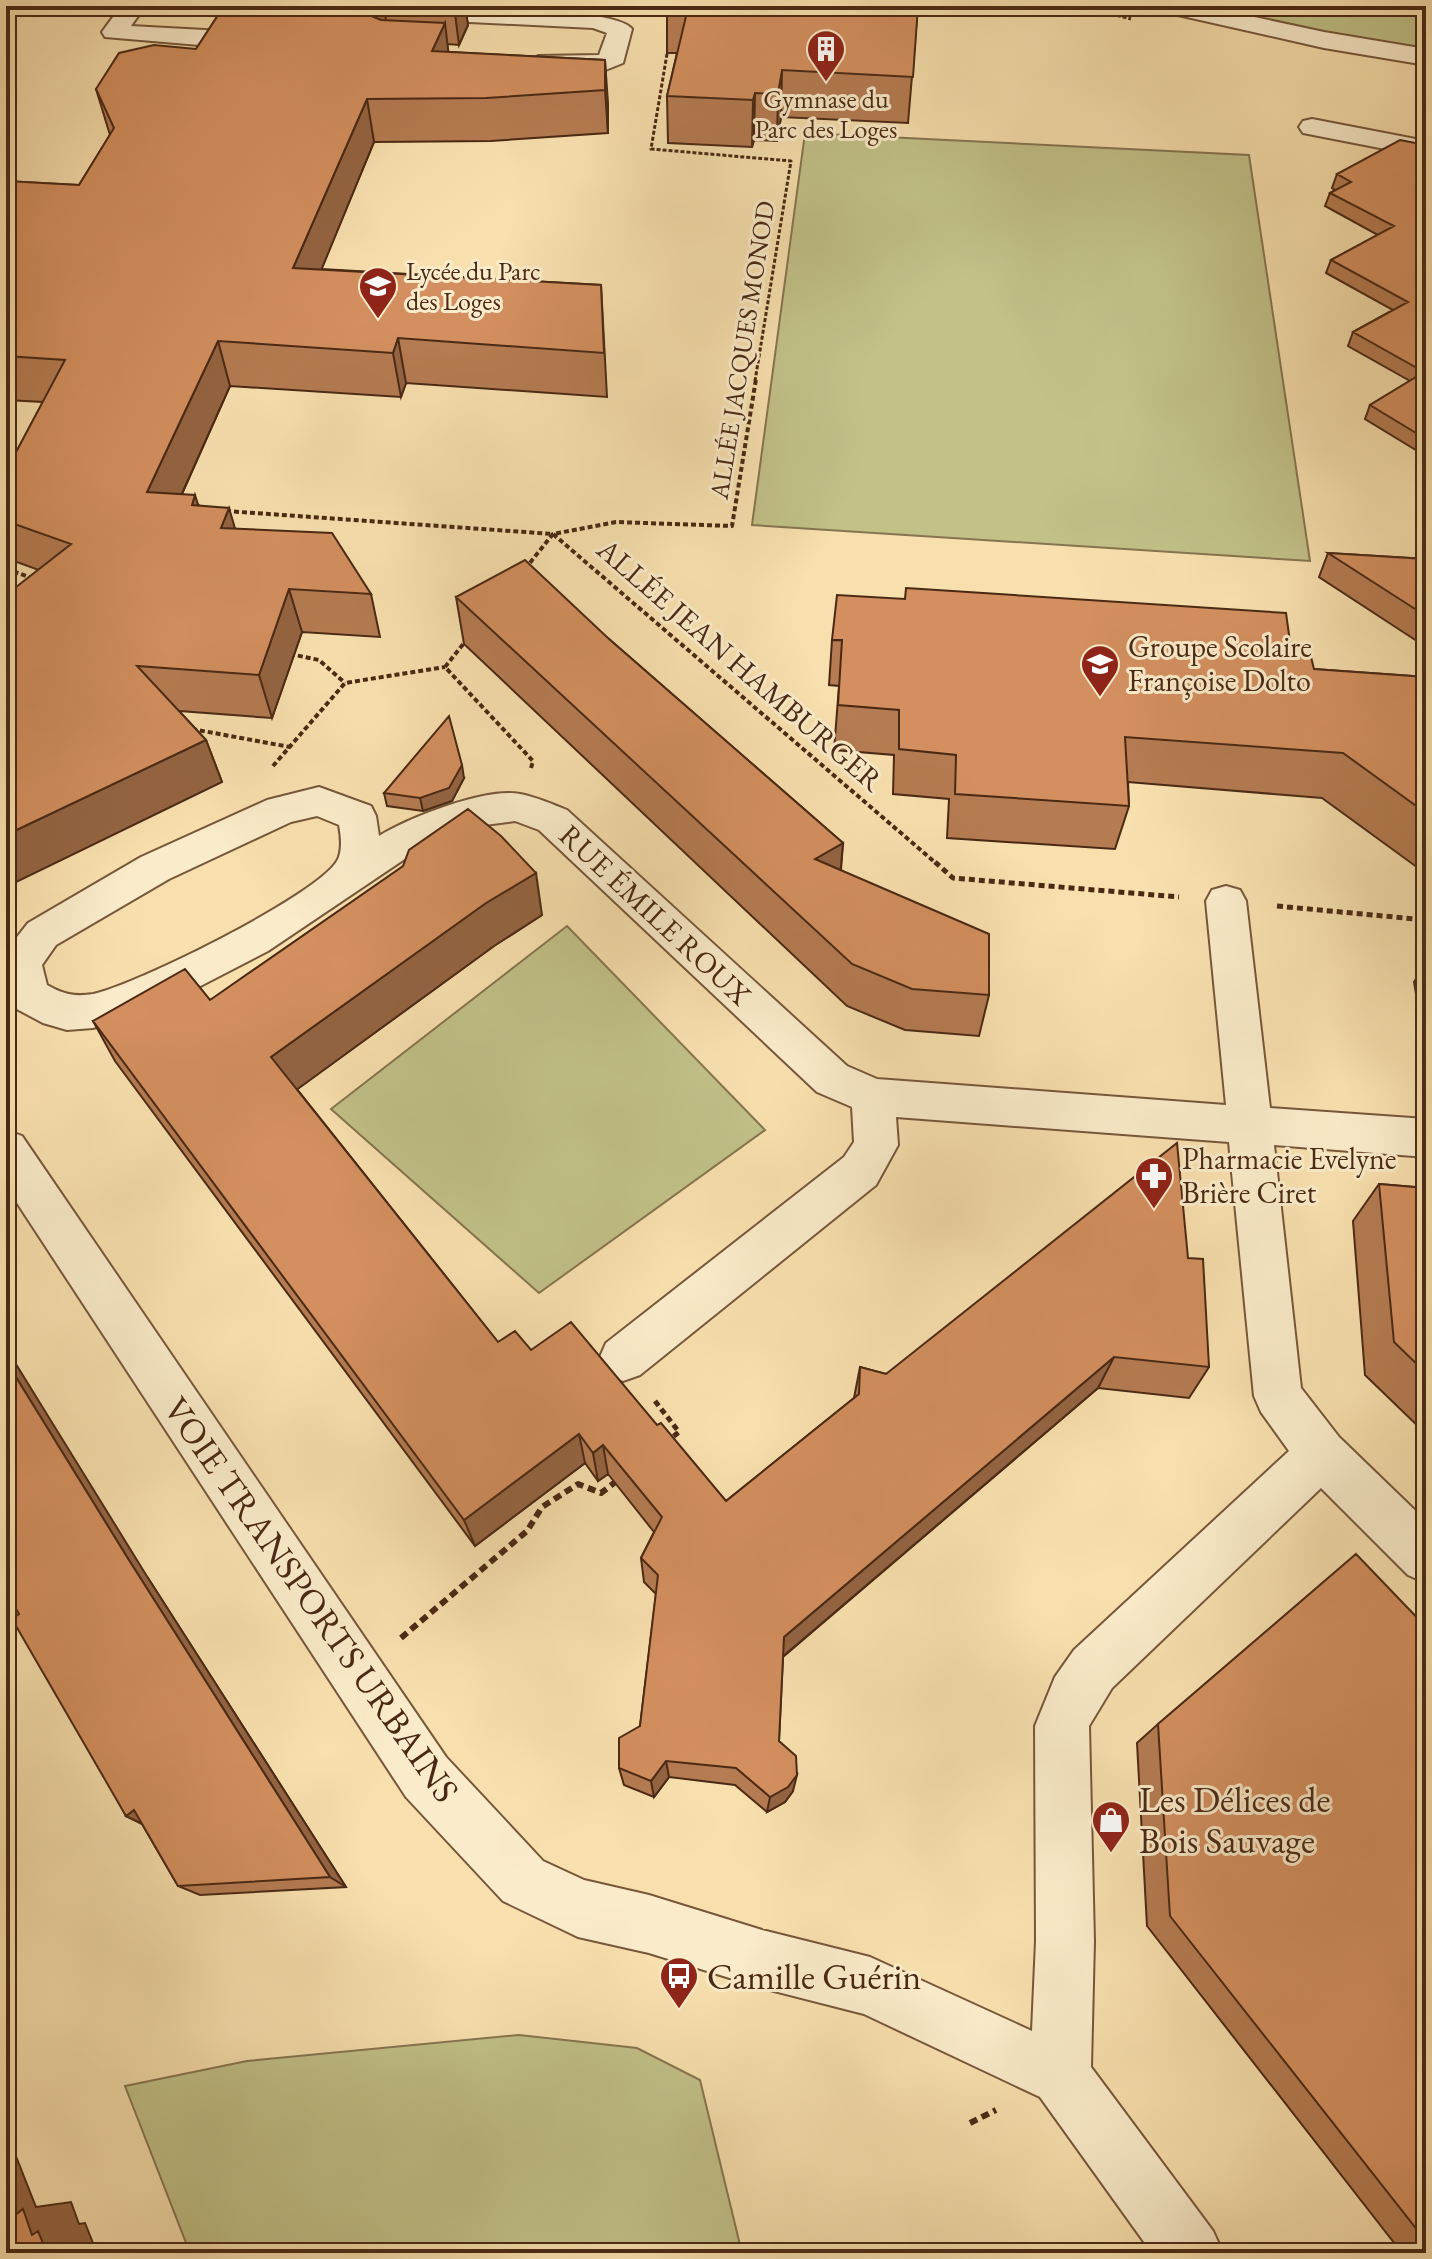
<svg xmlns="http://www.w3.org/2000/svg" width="1432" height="2259" font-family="'EB Garamond',serif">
<rect width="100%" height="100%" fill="#f8e0ae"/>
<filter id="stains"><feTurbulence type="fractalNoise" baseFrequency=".0025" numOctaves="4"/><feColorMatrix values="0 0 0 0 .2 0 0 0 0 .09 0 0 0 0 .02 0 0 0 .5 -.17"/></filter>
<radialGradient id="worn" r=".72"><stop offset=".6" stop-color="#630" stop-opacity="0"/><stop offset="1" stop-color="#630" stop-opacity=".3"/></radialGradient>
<path fill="#c1c188" stroke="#86754e" stroke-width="2" d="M1169,6h257v51z
M805,133l444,22 61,406 -558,-36z
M567,926l198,204 -226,163 -208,-184z
M519,2035l118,13 63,32 42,173h-552l-65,-167 122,-25z"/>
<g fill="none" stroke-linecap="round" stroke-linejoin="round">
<g stroke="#76573a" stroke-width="4">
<path id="minor" d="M121,6h24l-14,20 92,5 9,3 4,5 -4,5 -9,3 -118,-10 -3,-5z
M403,6c35,0 213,0 229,23l-9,34 -20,8 -56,-2 -9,-3 -4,-5 4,-5 61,-1 8,-22 -14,-5 -185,-9 -9,-2 -3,-5z
M1157,6h46l121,26 102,17v16l-102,-17 -155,-35 -9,-2z
M1312,119l114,22v16l-123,-24 -4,-6 4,-6z
M319,787l52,19 5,10 3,20c29,-18 107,-49 141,-42 16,3 32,10 47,16l280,256 30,13 349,26 -20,-204 6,-11 14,-4 14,4 6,11 24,207 156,11v38l-152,-12 27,243 38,49 87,84v62l-18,-8 -87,-87 -209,200 -23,38 5,215 -3,126 122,164 10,22h-71l-112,-156 -176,-83 -102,-26 -113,-35 -71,-16 -75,-36 -97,-104 -400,-611v-56l16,6 424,621 97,104 41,19 65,15 113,35 108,27 162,74 4,-90 -1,-215 20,-49 19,-27 215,-199 -28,-39 -7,-16 -25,-254 -333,-25 2,28 -22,40 -236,190 -17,6 -17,-6 -7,-16 7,-16 238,-186 10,-15 -2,-35 -35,-15 -278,-262 -24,-9 -30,4 -58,19 -159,107 -85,44 -41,17 -49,16 -26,2 -24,-7 -30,-16 -7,-18v-38l22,-28 113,-66 126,-57zM317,816l22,9c2,11 4,26 -2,36 -21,35 -201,124 -244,133 -19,3 -30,0 -46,-9l-5,-20 14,-20 113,-66 122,-57z"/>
</g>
<path stroke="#4a2914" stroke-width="3" stroke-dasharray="4 2" stroke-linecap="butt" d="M1082,6l49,13
M668,48l-17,101 140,12 -36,220"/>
<path stroke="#4a2914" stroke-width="4" stroke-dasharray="5 3" stroke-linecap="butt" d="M226,511l327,23 384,330
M6,569l29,10
M525,569l28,-35 63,-12 116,4 24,-147
M468,638l-23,29 88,94 -2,7
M290,654l29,6 26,23
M192,729l98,18
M273,766l72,-83 100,-16"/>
<path stroke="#4a2914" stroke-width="5" stroke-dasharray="6 4" stroke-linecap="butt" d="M935,862l18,16 226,19
M1277,906l149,14
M655,1401l24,31 -9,7"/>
<path stroke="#4a2914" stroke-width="6" stroke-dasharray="8 5" stroke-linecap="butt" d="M401,1638l126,-107 15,-24 36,-23 23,9 17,-13
M970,2123l26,-13"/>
<use href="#minor" fill="#faebca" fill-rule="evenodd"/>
</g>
<path fill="#b57b52" stroke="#4a2914" stroke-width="2" d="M224,6h241l3,19 -9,20 -12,-1 1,8 157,8 3,73 -117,8 -117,1 -53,127 280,16 6,112 -201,-14 -5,14 -171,-11 -48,108 53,35 136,65 9,43 -78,-5 -30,86 -93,-7 27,29 16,42 -183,-212 -33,-12v-87l37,-69 -37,-2v-219l73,4 31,-50 -14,-46 100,-40z
M667,6h251l-10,117 -127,-6 -4,24 -23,-1 -2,7 -84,-4 -1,-47 10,-43h-10z
M1426,145v308l-2,2 -59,-36 5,-14 40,-24 -62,-35 5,-14 40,-22 -67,-37 5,-13 47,-25 -53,-29 5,-13 5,-3 -3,-2 5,-14z
M1328,553l98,6v88l-107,-70z
M456,597l153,42 234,204 -2,27 148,125 -10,41 -74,-6 -58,-24 -383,-362z
M832,640l460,16 22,13 112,8v195l-1,1 -103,-75 -194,-16 1,24 -14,43 -168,-11 2,-39 -56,-5 1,-39 -60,-5 5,-64 -10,-1z
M464,778l-12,23 -29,10 -36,-5 -3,-13z
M542,915l-48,31 -197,143 201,253 33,8 126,75 69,76 128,-103 6,-31 26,7 302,-116 21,109 -20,31 -91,-10 -315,269 -4,84 14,50 -8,11 -18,10 -32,-27 -66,-8 -15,20 -30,-12 -5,-17 21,-42 16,-132 -12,-12 -3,-24 13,-26 -46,-58 -10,7 -13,-18 -110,83 -360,-485 -22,-40 117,-21z
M1426,962v92l-12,-72z
M1379,1184l47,4v246l-61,-59 -12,-154z
M148,1578l198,309 -146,8 -22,-9 -36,-62 -16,-8 -107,-202z
M1426,1627v626h-24l-255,-327 -10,-183 21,-19z"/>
<path fill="#946442" stroke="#4a2914" stroke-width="2" d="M369,6h15l5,35 -15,9 -7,-43z
M454,6h11l3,19 -9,20z
M445,23l5,43 -18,-15z
M605,60l3,43v30l-3,-43z
M782,70l-1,47 -4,24 1,-47z
M755,93l-1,47 -2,7 1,-47z
M367,99l7,43 -70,170 -11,-44z
M398,338l8,45 -5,14 -8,-44z
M218,341l12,45 -67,150 -16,-44z
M195,495l14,44 -17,-34z
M229,508l13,44 -21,-24z
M289,589l13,43 -30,86 -13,-43z
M206,740l16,42 -216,105v-52z
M462,765l2,13 -12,23 -29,10 -3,-13z
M843,843l-4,44 -24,-28z
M536,873l6,42 -48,31 -206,150 -17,-39 215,-154z
M6,1348l142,230 198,309 -16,-10 -203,-320 -121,-196z
M1114,1357l-16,31 -317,270 3,-21z
M579,1434l6,29 -110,83 -11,-26z
M603,1445l5,29 -10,7 -5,-28z
M666,1761l3,16 -15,20 -3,-16z
M797,1775l-4,16 -8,11 -18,10 3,-15z
M134,1810l15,17 -23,-11z
M6,2131l30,76 35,-5 8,22 6,-1 12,30h-50l-15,-18 -26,-5z"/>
<path fill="#d38f5f" stroke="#4a2914" stroke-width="2" d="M224,6h145l-2,1 4,9 10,4 64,3 -13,28 173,9v30l-119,8 -119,1 -74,169 308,17 3,68 -206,-15 -5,15 -175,-12 -71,151 48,3 -3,10 37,3 -8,20 111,5 39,61 -82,-5 -30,86 -122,-9 69,74 -200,95v-240l65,-51 -65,-23v-50l59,-111 -59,-4v-175l73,4 35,-57 -18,-39 23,-36 35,-8 42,4z
M667,6h251l-5,71 -131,-7 -4,24 -23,-1 -2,7 -86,-4 21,-88z
M1400,140l26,5v294l-56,-34 54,-33 -71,-40 55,-30 -77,-42 63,-34 -64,-33 21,-11 -14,-8z
M1328,553l98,6v57z
M525,560l84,79 234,204 -28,16 174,75v61l-77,-6 -60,-25 -396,-367z
M906,588l380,25 6,43 19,1 3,12 112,8v136l-83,-60 -218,-16 4,69 -174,-12 1,-39 -57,-6v-39l-61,-5 4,-65h-10l5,-45 68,4z
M449,716l13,49 -13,23 -29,10 -36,-5z
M468,809l33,27 35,37 -50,30 -215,154 227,285 17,-11 16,19 40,-28 86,103 4,-2 65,78 133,-107 1,-27 26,7 291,-231 11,115 15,1 6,108 -95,-10 -330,280 -5,104 17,15 1,19 -9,12 -18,10 -34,-29 -70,-7 -15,20 -32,-13v-30l21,-12 18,-151 -17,-17 21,-41 -59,-72 -10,8 -14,-19 -115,86 -371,-499 92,-52 25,31 193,-134 6,-16z
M1379,1184l47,4v185l-32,-31z
M6,1361l121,196 203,320 -152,9 -44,-76 -8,6 -114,-197 7,-5 -13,-23z
M1356,1554l70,73v614l-256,-325 -12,-192z
M23,2209l9,26 6,-4 9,22h-41v-31z"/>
<defs>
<g id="building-pin" transform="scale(2)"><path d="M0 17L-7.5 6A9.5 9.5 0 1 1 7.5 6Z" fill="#8f2418" stroke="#faebca"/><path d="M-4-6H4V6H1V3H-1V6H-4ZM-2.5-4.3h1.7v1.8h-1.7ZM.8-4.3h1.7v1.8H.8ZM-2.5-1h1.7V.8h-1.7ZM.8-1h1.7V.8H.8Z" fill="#fff"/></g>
<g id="school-pin" transform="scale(2)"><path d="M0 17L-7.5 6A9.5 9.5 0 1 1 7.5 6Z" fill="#8f2418" stroke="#faebca"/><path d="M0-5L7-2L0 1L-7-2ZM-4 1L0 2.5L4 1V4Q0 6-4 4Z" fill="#fff"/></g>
<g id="pharmacy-pin" transform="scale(2)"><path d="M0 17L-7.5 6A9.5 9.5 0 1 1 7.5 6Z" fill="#8f2418" stroke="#faebca"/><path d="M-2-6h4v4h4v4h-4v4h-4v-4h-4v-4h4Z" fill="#fff"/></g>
<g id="shop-pin" transform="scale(2)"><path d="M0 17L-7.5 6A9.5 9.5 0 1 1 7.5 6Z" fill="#8f2418" stroke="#faebca"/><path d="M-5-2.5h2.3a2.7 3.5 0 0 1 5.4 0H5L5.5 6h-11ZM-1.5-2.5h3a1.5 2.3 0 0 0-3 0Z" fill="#fff"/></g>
<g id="bus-pin" transform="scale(2)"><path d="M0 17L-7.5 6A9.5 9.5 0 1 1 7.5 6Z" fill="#8f2418" stroke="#faebca"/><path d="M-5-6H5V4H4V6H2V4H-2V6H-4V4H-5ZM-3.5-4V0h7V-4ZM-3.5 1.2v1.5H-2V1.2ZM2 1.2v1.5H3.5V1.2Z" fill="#fff"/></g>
</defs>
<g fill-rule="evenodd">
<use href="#building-pin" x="826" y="49"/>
<use href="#school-pin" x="378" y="286"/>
<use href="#school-pin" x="1100" y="664"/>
<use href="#pharmacy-pin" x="1154" y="1176"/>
<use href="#shop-pin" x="1111" y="1820"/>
<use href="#bus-pin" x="679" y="1976"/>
</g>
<g text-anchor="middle" stroke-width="6" stroke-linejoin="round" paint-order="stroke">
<g font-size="26" fill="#4a2914" stroke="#faebca">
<text x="826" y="108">Gymnase du<tspan x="826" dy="30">Parc des Loges</tspan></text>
<text x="406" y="280" text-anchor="start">Lycée du Parc<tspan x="406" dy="30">des Loges</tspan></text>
</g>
<g font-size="26" fill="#4a2914" stroke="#faebca">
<text transform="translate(742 350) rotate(-81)" y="9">ALLÉE JACQUES MONOD</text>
</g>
<g font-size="30" fill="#4a2914" stroke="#faebca" text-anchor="start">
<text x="1128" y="657">Groupe Scolaire<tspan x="1128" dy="34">Françoise Dolto</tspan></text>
<text x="1182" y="1169">Pharmacie Evelyne<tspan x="1182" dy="34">Brière Ciret</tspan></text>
</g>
<g font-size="30" fill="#4a2914" stroke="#faebca">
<text transform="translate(740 665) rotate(41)" y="10">ALLÉE JEAN HAMBURGER</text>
<text transform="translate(655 915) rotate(43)" y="10">RUE ÉMILE ROUX</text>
</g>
<g font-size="36" fill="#4a2914" stroke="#faebca">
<text transform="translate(312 1599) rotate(55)" y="13">VOIE TRANSPORTS URBAINS</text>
</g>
<g font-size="36" fill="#4a2914" stroke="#faebca" text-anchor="start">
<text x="1139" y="1812">Les Délices de<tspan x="1139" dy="41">Bois Sauvage</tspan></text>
<text x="707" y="1989">Camille Guérin</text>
</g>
</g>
<rect width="1432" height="2259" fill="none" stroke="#f8e0ae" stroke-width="32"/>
<rect x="8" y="8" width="1416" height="2243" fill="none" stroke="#4a2914" stroke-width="4"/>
<rect x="16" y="16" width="1400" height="2227" fill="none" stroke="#4a2914" stroke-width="2"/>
<rect width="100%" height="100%" filter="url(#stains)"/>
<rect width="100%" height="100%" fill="url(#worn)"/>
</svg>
